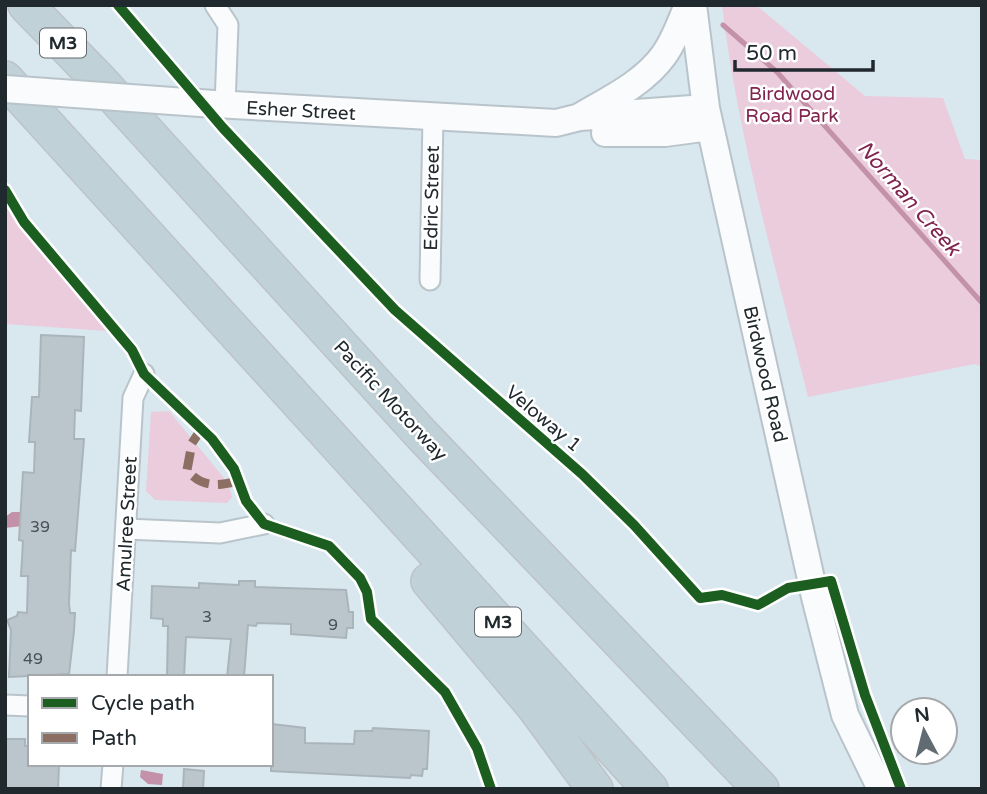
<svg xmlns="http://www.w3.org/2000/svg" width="987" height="794" font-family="'Varela Round',sans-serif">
<rect width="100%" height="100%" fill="#d9e7ef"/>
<path fill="#eaccdc" d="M722,5h34l109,91 78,2 22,61 17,1v207l-7,-3 -167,33c-32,-129 -70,-259 -86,-392z
M5,203l102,128 -102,-7z
M169,411l59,72 4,14 -5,6 -72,-3 -9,-9 5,-79z"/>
<path fill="#c391a8" d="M12,512h10v14l-17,2v-11z
M141,770l22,4 -1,11 -14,-1 -8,-7z"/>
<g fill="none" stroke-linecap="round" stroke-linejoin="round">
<path stroke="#c391a8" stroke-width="5" d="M723,25l54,47 205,231"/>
</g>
<path fill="#bbc6cc" stroke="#aab4bb" stroke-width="2" d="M41,335l43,2 -3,74 -6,-1 -1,29h10l-9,112 -4,-1 -2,54 1,9h5l-1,18 -5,43 -60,3 2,-47 -4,-10 10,-4 1,-4 9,1 1,-37h-7l2,-35 -4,-1 4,-68 11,1 1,-31h-6l3,-45h7z
M239,581h16v6l91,3 3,22h4v16h-6l-1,10 -55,-4v-10l-34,-1 -1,3 -8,-1 -4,52h-17l4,-38 -45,-2 -2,40h-17l1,-51h-5v-7l-12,-1 1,-32 47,2v-5l40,2z
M272,724l33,4v15l49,1 1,-13h17l1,-3 56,3 -2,38h-4l-1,7 -11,-1 -1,3 -139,-7z
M5,739h20v7h5v18h29l-1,25h-53z
M184,769l20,2 -1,18h-20z"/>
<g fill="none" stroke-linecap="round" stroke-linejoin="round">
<g stroke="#b9c4ca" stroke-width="23">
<path id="street" d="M215,5l13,20 -3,80
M430,280l3,-164
M126,529l94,4 44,-9
M117,677l16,-279 11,-24
M5,705l25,1
M111,789l2,-25"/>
</g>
<g stroke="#b9c4ca" stroke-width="30">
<path id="secondary" d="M693,5l13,103 109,489 30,118 36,74
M214,104l342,19 24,-6 126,-9
M581,116c29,-17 63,-33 83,-61 11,-15 17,-34 24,-50
M605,133h60l45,-6"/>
</g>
<g stroke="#bdc3c8" stroke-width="38">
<path id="highway" d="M26,5l74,76 322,354 339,354
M5,79l645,710
M429,581l105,125 61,83"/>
</g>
<use href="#street" stroke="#f9fbfd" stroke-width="19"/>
<use href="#secondary" stroke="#f9fbfd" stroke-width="26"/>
<use href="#highway" stroke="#c0d1d8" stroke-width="35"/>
<g stroke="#b9c4ca" stroke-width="30" stroke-linecap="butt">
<path id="secondary-bridge" d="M5,89l209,15"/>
</g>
<use href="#secondary-bridge" stroke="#f9fbfd" stroke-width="26"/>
<path stroke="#8d6e63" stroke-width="9" stroke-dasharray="18 9" stroke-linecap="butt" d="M202,428l-10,15 -5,27c15,18 31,16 51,11"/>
<g stroke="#fff" stroke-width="15">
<path id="cycleway" d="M118,5l105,123 172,182 187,164 52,51 66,73 22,-3 36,10 30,-17 43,-7 34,114 36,94
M5,190l19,32 108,128 12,24 68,65 22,30 12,32 18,23 65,22 31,32 7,14 4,27 74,73 32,56 14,41"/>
</g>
<use href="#cycleway" stroke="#1b5e20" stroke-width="10"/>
</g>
<g text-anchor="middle" stroke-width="5" stroke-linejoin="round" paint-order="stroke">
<g font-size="16" fill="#475056">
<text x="40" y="532">39</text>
<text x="207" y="622">3</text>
<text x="333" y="630">9</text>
<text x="33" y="664">49</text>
</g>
<g fill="#fff" stroke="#63696d" stroke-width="2">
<rect x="40" y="28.5" width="46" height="29" rx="5"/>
<rect x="475" y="607.5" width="46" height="29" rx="5"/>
</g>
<g font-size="18" font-weight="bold" fill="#20292e">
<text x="63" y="49">M3</text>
<text x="498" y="628">M3</text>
</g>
<g font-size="19" fill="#81244e" stroke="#fff">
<text x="792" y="100">Birdwood<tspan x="792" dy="22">Road Park</tspan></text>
</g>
<g font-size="19" fill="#20292e" stroke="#fff">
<text transform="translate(301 110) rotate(3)" y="7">Esher Street</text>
<text transform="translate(431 198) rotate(-89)" y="7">Edric Street</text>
<text transform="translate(766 374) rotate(77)" y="7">Birdwood Road</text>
<text transform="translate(391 400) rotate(47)" y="7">Pacific Motorway</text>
<text transform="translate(544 418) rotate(40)" y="7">Veloway 1</text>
<text transform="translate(126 524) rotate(-87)" y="7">Amulree Street</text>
</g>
<g font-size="21" font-style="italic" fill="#80234e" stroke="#fff">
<text transform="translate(909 198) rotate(49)" y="7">Norman Creek</text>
</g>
</g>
<rect width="987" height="794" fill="none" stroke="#20292e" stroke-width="14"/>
<rect x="28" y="675" width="245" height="91" fill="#ffffff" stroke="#a6a9ab" stroke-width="2"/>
<rect x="42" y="698" width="35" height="10" fill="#1b5e20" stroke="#a6a9ab" stroke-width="2"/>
<text x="91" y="710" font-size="21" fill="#20292e">Cycle path</text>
<rect x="42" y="733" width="35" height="10" fill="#8d6e63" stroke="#a6a9ab" stroke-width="2"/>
<text x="91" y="745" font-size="21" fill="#20292e">Path</text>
<g transform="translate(924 731) rotate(353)"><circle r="33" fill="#ffffff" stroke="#a6a9ab" stroke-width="2"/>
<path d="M0-5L12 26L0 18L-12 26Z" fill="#616c72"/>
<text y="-10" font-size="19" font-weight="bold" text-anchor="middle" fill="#20292e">N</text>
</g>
<path d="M735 60v10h138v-10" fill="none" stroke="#20292e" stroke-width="3.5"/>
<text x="746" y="60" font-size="21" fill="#20292e" stroke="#ffffff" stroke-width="5" paint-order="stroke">50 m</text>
</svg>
